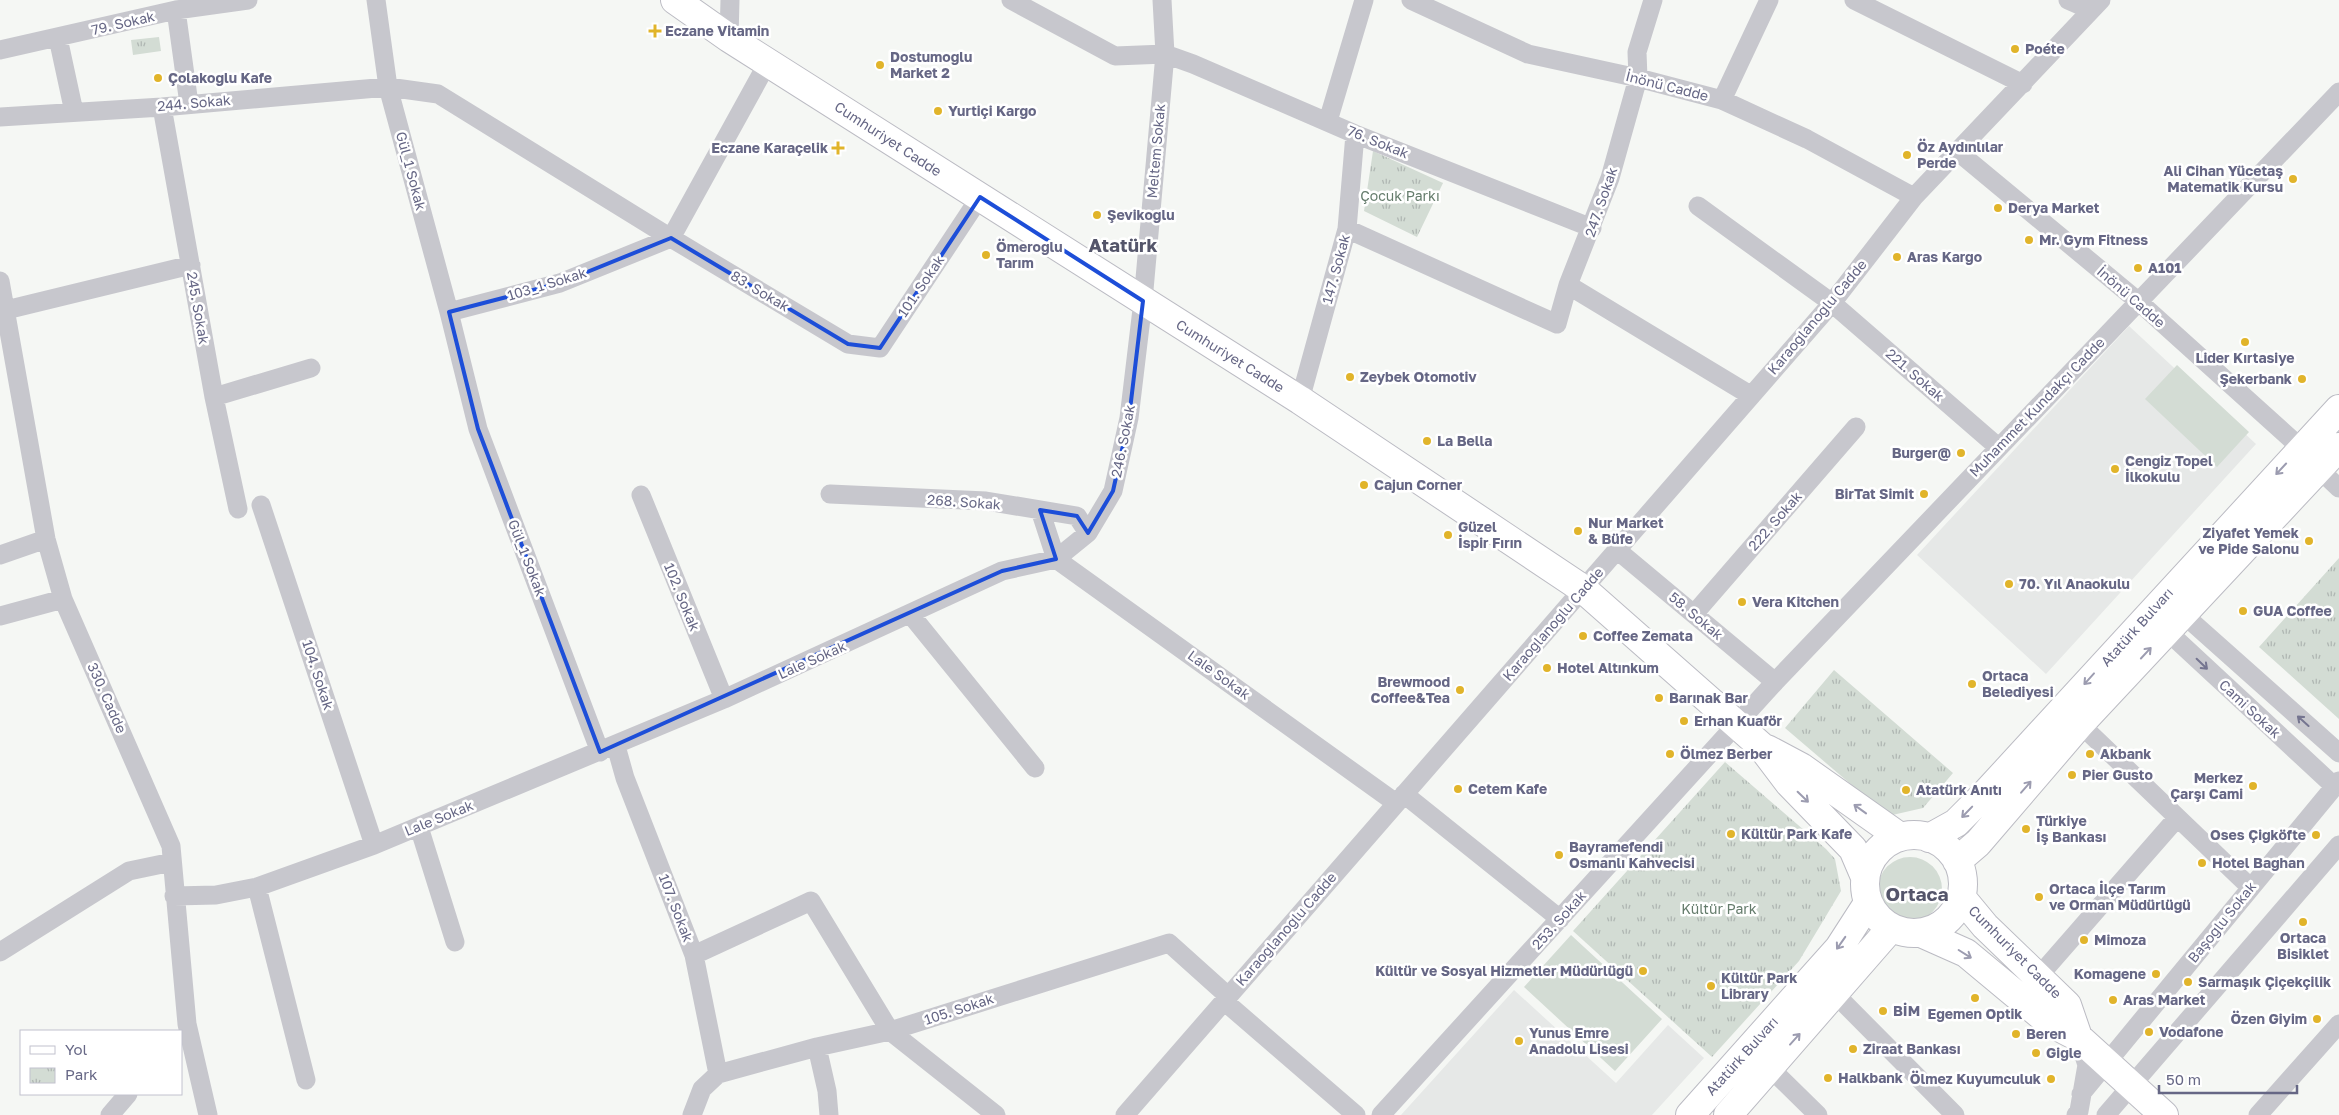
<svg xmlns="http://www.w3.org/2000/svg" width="2339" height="1115" font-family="'Golos Text',sans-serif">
<defs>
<pattern id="park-tufts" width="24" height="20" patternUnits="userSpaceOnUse" patternTransform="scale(1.25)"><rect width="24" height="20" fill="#d3dcd4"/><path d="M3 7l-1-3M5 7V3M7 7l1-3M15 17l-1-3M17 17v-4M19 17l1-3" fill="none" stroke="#afb6b2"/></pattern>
</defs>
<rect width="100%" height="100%" fill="#f5f7f4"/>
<path fill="#e6e8e7" d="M2129,326l127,118 -210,230 -129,-119z
M1514,990l102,93 52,-58 36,33 -52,57h-251z"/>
<path fill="#d3dcd4" d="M2177,365l72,67 -32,35 -72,-68z
M1878 889a32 32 0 1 1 64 0a32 32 0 1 1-64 0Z
M1571,935l91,84 -47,52 -91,-84z"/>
<path fill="url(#park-tufts)" d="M159,37l2,14 -28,4 -2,-15z
M1373,151l70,32 -26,54 -53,-26z
M2339,558v161l-80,-72z
M1834,670l119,103 -30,35 -35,8 -103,-88z
M1725,762l101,87 9,10 6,32 -42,70 -87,96 -139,-126z"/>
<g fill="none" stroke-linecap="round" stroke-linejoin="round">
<g stroke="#bbbbc3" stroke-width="30">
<path id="secondary" d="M675,0l54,38 571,362 283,189 178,157 28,37 64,66 12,28
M1767,749l34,18 99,70
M1865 884a49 49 0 1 1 98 0a49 49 0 1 1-98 0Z
M1929,838l27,-15 30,-30 353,-384
M1957,861l21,-18 102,-119 259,-277
M1961,897l24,29 82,79 11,32
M1921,933l45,20 83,69 29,15 86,78
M1690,1115l149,-167 29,-45
M1728,1115l163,-187"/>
</g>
<path stroke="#c7c7cd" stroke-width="19" d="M1011,0l104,56 50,-2 28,10 162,70 237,94
M1411,0l117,54 110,24 84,22 85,39 107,58
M1854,0l169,84
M2068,0l23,10
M176,10l13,94
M58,38l16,74
M729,38l1,-38
M0,50l176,-40 72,-10
M1722,100l47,-100
M162,107l52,290 24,112
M0,117l162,-10 226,-20 -12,-87
M1328,121l36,-121
M1957,151l182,151 162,146
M1698,206l134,97 166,144
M1347,229l210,95 11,-39 42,-107 28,-100 -1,-26 16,-52
M0,281l46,258 17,60 108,247 16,178 21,91
M1568,285l182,110
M6,310l185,-45
M449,312l111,-29 111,-45 177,106 32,4 100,-151
M214,397l97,-29
M1300,400l47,-171 8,-95
M2319,469l20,19
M830,494l156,7 91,15 11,17
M641,495l83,204
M261,505l113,340
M1040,510l16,49 32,-26 25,-42 16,-73 14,-117 22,-247 -3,-54
M1617,550l158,132
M0,555l46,-16
M1694,614l162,-187
M2183,614l156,139
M911,615l124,153
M0,616l63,-17
M2167,631l167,155
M2080,724l170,163
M616,746l9,32 69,177 24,119
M600,752l-122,-323 -29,-117 -61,-225 50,7 233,144 97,-176
M1404,794l156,125
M419,827l36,115
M257,887l49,193
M174,896l42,-1 41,-8 117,-42 350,-146 278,-128 54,-12 340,244
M0,952l129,-81 43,-9
M694,955l117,-54 79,130 106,84
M2038,977l139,-159
M1835,994l120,121
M1224,1001l132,114
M817,1047l10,44 2,24
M1769,1067l49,48
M2081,1094l258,-313
M110,1115l18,-21
M692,1115l10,-26 16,-15 99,-27 73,-16 279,-88 59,53
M1125,1115l707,-812 82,-106 187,-197
M1381,1115l394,-433 564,-590
M2076,1115l3,-4 8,-46 -8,-25
M2106,1115l233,-270
M2258,1115l81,-91"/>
<use href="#secondary" stroke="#fff" stroke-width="28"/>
</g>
<defs><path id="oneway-shaft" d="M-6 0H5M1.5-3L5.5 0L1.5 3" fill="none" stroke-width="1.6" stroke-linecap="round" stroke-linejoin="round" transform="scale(1.25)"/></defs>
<g stroke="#9c9cb0">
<use href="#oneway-shaft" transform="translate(2281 469) rotate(133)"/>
<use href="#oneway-shaft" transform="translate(2146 653) rotate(-47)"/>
<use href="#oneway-shaft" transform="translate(2089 679) rotate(132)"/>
<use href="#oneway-shaft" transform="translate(2026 787) rotate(-49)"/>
<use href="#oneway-shaft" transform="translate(1803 797) rotate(44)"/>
<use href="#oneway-shaft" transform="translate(1860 809) rotate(-144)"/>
<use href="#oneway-shaft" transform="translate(1967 812) rotate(134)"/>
<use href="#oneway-shaft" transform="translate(1841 943) rotate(125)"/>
<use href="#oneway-shaft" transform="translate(1965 954) rotate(32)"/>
<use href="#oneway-shaft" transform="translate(1795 1039) rotate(-48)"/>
</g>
<g stroke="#757590">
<use href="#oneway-shaft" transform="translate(2202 664) rotate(44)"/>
<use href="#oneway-shaft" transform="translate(2303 721) rotate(-138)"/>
</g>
<path fill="none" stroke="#1d4ed8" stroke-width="4" stroke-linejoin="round" d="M980,197l163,104 -14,117 -16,73 -25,42 -11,-17 -37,-6 16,49 -54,12 -402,181 -122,-323 -29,-117 111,-29 111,-45 177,106 32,4z"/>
<g fill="#e1b42a" stroke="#fff" stroke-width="2">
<path d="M652.5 23.5h5v5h5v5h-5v5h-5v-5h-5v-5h5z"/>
<circle cx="2015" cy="49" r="5"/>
<circle cx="880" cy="65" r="5"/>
<circle cx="158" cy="78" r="5"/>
<circle cx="938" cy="111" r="5"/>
<path d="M835.5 140.5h5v5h5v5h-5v5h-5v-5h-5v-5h5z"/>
<circle cx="1907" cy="155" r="5"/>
<circle cx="2293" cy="179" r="5"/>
<circle cx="1998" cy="208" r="5"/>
<circle cx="1097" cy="215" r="5"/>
<circle cx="2029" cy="240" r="5"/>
<circle cx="986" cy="255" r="5"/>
<circle cx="1897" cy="257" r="5"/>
<circle cx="2138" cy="268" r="5"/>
<circle cx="2245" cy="342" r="5"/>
<circle cx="1350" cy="377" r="5"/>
<circle cx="2302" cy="379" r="5"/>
<circle cx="1427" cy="441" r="5"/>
<circle cx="1961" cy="453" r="5"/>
<circle cx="2115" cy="469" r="5"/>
<circle cx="1364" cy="485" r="5"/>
<circle cx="1924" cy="494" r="5"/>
<circle cx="1578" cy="531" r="5"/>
<circle cx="1448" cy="535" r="5"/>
<circle cx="2309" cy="541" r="5"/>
<circle cx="2009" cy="584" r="5"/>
<circle cx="1742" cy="602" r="5"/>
<circle cx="2243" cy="611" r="5"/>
<circle cx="1583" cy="636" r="5"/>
<circle cx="1547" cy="668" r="5"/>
<circle cx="1972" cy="684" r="5"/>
<circle cx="1460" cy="690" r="5"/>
<circle cx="1659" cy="698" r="5"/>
<circle cx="1684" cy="721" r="5"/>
<circle cx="1670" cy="754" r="5"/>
<circle cx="2090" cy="754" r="5"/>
<circle cx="2072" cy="775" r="5"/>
<circle cx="2253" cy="786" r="5"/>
<circle cx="1458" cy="789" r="5"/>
<circle cx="1906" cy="790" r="5"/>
<circle cx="2026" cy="829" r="5"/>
<circle cx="1731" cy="834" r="5"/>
<circle cx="2316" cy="835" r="5"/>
<circle cx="1559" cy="855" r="5"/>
<circle cx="2202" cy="863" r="5"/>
<circle cx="2039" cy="897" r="5"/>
<circle cx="2303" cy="922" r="5"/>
<circle cx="2084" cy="940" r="5"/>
<circle cx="1643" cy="971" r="5"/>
<circle cx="2156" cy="974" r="5"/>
<circle cx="2188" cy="982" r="5"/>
<circle cx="1711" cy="986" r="5"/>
<circle cx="1975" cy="998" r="5"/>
<circle cx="2113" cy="1000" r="5"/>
<circle cx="1883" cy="1011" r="5"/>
<circle cx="2317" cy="1019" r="5"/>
<circle cx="2149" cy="1032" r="5"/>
<circle cx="2016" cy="1034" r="5"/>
<circle cx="1519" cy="1041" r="5"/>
<circle cx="1853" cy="1049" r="5"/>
<circle cx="2036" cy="1053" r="5"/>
<circle cx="1828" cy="1078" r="5"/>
<circle cx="2051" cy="1079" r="5"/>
</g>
<g text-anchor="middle" stroke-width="5" stroke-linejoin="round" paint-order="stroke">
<g font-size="14" fill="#666785" stroke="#fff">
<text transform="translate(123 23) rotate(-13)" y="5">79. Sokak</text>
<text transform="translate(1667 86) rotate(14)" y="5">İnönü Cadde</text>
<text transform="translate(194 103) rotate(-5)" y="5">244. Sokak</text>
<text transform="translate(888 139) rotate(33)" y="5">Cumhuriyet Cadde</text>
<text transform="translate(1378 142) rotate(22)" y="5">76. Sokak</text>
<text transform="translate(1156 151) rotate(-85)" y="5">Meltem Sokak</text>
<text transform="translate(411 171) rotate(75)" y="5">Gül_1 Sokak</text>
<text transform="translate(1601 202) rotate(-71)" y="5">247. Sokak</text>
<text transform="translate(1336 269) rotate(-75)" y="5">147. Sokak</text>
<text transform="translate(547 284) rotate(-17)" y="5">103_1 Sokak</text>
<text transform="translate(921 286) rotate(-56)" y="5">101. Sokak</text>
<text transform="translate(760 291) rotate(31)" y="5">83. Sokak</text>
<text transform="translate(2131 297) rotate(41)" y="5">İnönü Cadde</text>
<text transform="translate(198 308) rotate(80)" y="5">245. Sokak</text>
<text transform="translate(1817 317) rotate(-50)" y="5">Karaoğlanoğlu Cadde</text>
<text transform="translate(1230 356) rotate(32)" y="5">Cumhuriyet Cadde</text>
<text transform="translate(1915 375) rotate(41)" y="5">221. Sokak</text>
<text transform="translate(2037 407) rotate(-46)" y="5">Muhammet Kundakçı Cadde</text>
<text transform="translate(1123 441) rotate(-79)" y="5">246. Sokak</text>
<text transform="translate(964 502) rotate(4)" y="5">268. Sokak</text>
<text transform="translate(1775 521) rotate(-49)" y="5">222. Sokak</text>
<text transform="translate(527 558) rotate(69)" y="5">Gül_1 Sokak</text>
<text transform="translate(682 597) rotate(68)" y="5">102. Sokak</text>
<text transform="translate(1696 616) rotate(40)" y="5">58. Sokak</text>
<text transform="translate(1553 624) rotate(-49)" y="5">Karaoğlanoğlu Cadde</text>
<text transform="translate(2137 627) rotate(-48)" y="5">Atatürk Bulvarı</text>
<text transform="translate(812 660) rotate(-24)" y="5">Lale Sokak</text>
<text transform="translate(318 675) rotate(72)" y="5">104. Sokak</text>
<text transform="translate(1219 675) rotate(36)" y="5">Lale Sokak</text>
<text transform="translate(107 698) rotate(66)" y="5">330. Cadde</text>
<text transform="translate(2250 709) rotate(43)" y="5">Cami Sokak</text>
<text transform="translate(439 818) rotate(-22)" y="5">Lale Sokak</text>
<text transform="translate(676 908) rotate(69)" y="5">107. Sokak</text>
<text transform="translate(1559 920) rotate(-48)" y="5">253. Sokak</text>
<text transform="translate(2222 922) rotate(-51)" y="5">Başoğlu Sokak</text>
<text transform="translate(1286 929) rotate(-49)" y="5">Karaoğlanoğlu Cadde</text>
<text transform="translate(2015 952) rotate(45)" y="5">Cumhuriyet Cadde</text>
<text transform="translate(959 1009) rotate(-18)" y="5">105. Sokak</text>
<text transform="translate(1742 1056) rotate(-48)" y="5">Atatürk Bulvarı</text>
</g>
<g font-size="14" font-weight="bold" fill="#666785" stroke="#fff" text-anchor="start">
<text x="665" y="36">Eczane Vitamin</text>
<text x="2025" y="54">Poéte</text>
<text x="890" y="62">Dostumoğlu<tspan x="890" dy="16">Market 2</tspan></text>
<text x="168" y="83">Çolakoğlu Kafe</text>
<text x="948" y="116">Yurtiçi Kargo</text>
<text x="1917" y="152">Öz Aydınlılar<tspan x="1917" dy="16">Perde</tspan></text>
<text x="828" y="153" text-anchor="end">Eczane Karaçelik</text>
<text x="2283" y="176" text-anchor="end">Ali Cihan Yücetaş<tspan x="2283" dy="16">Matematik Kursu</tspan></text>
<text x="2008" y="213">Derya Market</text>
<text x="1107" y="220">Şevikoğlu</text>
<text x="2039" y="245">Mr. Gym Fitness</text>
<text x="996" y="252">Ömeroğlu<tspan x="996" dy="16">Tarım</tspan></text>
<text x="1907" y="262">Aras Kargo</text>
<text x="2148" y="273">A101</text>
<text x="2245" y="363" text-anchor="middle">Lider Kırtasiye</text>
<text x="1360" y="382">Zeybek Otomotiv</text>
<text x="2292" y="384" text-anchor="end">Şekerbank</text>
<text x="1437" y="446">La Bella</text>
<text x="1951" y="458" text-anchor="end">Burger@</text>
<text x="2125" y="466">Cengiz Topel<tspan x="2125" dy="16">İlkokulu</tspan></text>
<text x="1374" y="490">Cajun Corner</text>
<text x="1914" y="499" text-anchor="end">BirTat Simit</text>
<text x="1588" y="528">Nur Market<tspan x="1588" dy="16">&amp; Büfe</tspan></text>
<text x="1458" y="532">Güzel<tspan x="1458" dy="16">İspir Fırın</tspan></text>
<text x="2299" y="538" text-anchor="end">Ziyafet Yemek<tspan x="2299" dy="16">ve Pide Salonu</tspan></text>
<text x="2019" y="589">70. Yıl Anaokulu</text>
<text x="1752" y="607">Vera Kitchen</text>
<text x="2253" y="616">GUA Coffee</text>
<text x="1593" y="641">Coffee Zemata</text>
<text x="1557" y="673">Hotel Altınkum</text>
<text x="1982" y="681">Ortaca<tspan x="1982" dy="16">Belediyesi</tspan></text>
<text x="1450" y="687" text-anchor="end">Brewmood<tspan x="1450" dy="16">Coffee&amp;Tea</tspan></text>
<text x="1669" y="703">Barınak Bar</text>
<text x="1694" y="726">Erhan Kuaför</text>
<text x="1680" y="759">Ölmez Berber</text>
<text x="2100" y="759">Akbank</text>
<text x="2082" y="780">Pier Gusto</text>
<text x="2243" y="783" text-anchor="end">Merkez<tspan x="2243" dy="16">Çarşı Cami</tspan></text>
<text x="1468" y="794">Cetem Kafe</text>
<text x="1916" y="795">Atatürk Anıtı</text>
<text x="2036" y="826">Türkiye<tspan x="2036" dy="16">İş Bankası</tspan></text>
<text x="1741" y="839">Kültür Park Kafe</text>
<text x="2306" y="840" text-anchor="end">Oses Çiğköfte</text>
<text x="1569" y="852">Bayramefendi<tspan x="1569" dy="16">Osmanlı Kahvecisi</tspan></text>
<text x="2212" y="868">Hotel Bağhan</text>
<text x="2049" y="894">Ortaca İlçe Tarım<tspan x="2049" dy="16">ve Orman Müdürlüğü</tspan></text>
<text x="2303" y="943" text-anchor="middle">Ortaca<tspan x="2303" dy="16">Bisiklet</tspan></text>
<text x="2094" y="945">Mimoza</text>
<text x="1633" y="976" text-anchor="end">Kültür ve Sosyal Hizmetler Müdürlüğü</text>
<text x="2146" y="979" text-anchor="end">Komagene</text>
<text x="1721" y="983">Kültür Park<tspan x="1721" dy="16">Library</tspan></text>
<text x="2198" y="987">Sarmaşık Çiçekçilik</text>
<text x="2123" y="1005">Aras Market</text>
<text x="1893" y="1016">BİM</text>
<text x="1975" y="1019" text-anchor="middle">Egemen Optik</text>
<text x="2307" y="1024" text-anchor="end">Özen Giyim</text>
<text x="2159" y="1037">Vodafone</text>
<text x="1529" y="1038">Yunus Emre<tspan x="1529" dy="16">Anadolu Lisesi</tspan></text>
<text x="2026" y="1039">Beren</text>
<text x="1863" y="1054">Ziraat Bankası</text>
<text x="2046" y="1058">Gigle</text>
<text x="1838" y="1083">Halkbank</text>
<text x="2041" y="1084" text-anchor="end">Ölmez Kuyumculuk</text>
</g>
<g font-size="14" fill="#657c6c" stroke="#fff">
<text x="1400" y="201">Çocuk Parkı</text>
<text x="1719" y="914">Kültür Park</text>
</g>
<g font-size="19" font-weight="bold" fill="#54556a" stroke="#fff">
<text x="1123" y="252">Atatürk</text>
<text x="1917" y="901">Ortaca</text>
</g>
</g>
<rect x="20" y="1030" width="162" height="65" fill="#ffffff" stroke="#c2c2ce"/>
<rect x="30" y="1046" width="25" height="8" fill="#ffffff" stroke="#c2c2ce"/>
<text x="65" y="1055" font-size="15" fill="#666785">Yol</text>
<rect x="30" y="1068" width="25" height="15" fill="url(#park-tufts)" stroke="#c2c2ce"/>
<text x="65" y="1080" font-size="15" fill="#666785">Park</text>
<path d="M2159 1085v8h138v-8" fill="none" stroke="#666785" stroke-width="2.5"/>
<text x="2166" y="1085" font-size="15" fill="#666785" stroke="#ffffff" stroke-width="4" paint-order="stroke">50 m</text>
</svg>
